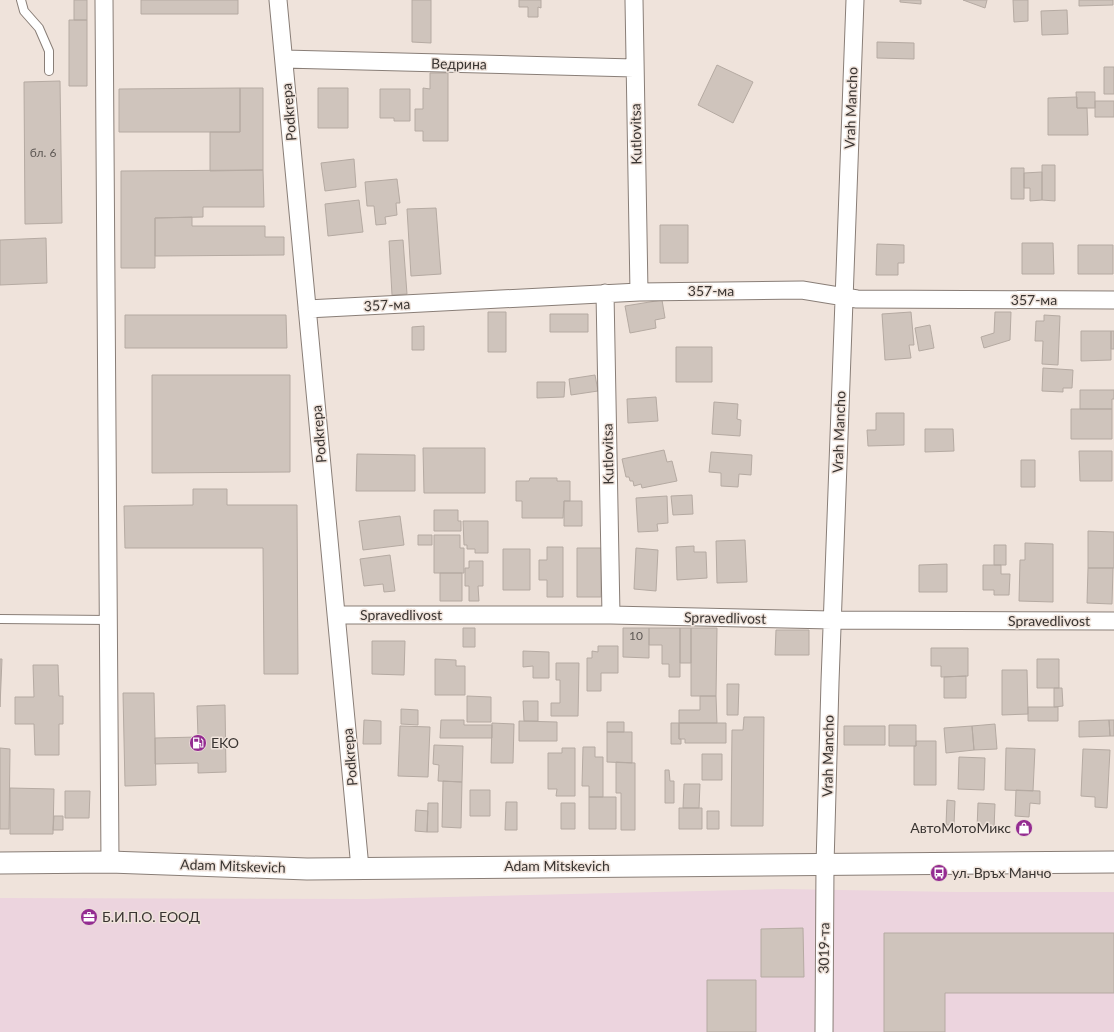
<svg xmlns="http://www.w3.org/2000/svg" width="1114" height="1032" font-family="Lato,sans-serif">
<rect width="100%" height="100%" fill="#efe3db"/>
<path fill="#ecd4de" d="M782,889l175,3h157v140h-1114v-134l366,1z"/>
<path fill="#cfc4bc" stroke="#b5aaa2" d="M74,0h13v20h-13z
M141,0h97v14h-97z
M412,0h19v43l-19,-1z
M519,0h22v8l-3,-1v10h-10v-10h-9z
M900,0h21v4l-21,-2z
M963,0h24l-2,8z
M1013,0h15v21l-14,1z
M1079,0h34v5l-34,1z
M1067,10l1,24 -26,1 -1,-24z
M69,20h18v66h-18z
M877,42l37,1v16l-37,-1z
M717,65l36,17 -20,41 -35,-18z
M1104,67h10v27h-10z
M430,73h18v68h-25v-10h-8v-22h8v-21l7,1z
M60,81l2,142 -37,1 -1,-142z
M240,88v44h-121v-43z
M240,88h23v82l-53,1v-39h30z
M318,88h30v40h-30z
M380,89h30v32h-16v-3h-14z
M1076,92h19v16h-18z
M1077,97v11h10l1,27h-40v-37z
M1095,101h19v16h-19z
M354,159l2,28 -31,4 -4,-28z
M1042,165h13v36l-13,-1z
M1011,168h13v31h-13z
M263,170l1,37h-61v10l-48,1v50h-34v-97z
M1042,172v28l-12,1v-13h-6v-15z
M397,179l3,24h-4l1,12 -12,2 1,7 -10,1 -2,-19h-7l-2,-24z
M359,200l4,32 -35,4 -3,-32z
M436,208l5,66 -30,2 -4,-67z
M192,217v9h73v11h19v18l-129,1v-38z
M660,225h28v38h-28z
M46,238l1,45 -47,2v-45z
M403,240l4,54 -15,1 -3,-54z
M1022,243h31l1,31h-32z
M877,244l27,1v18h-6v12h-22z
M1078,245h35v29h-35z
M662,300l3,18 -10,2 1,8 -26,5 -5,-27z
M488,312h18v40h-18z
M911,312l3,33h-5l2,13 -26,2 -3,-46z
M995,312h16l-1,28 -26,8 -3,-11 13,-4z
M550,314h38v18h-38z
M125,315h161l1,33h-162z
M1044,315l16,1 -2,49 -16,-1 1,-23h-8l1,-20h8z
M930,325l4,23 -15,3 -4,-23z
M424,326v24h-12v-23z
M1081,331h30v29l-30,1z
M1111,331h3v18h-3z
M676,347h36v35h-36z
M1043,368l30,2 -1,18h-9v4l-21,-1z
M152,375h138v97l-138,1z
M595,375l3,16 -27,4 -2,-16z
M537,382h28l-1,15 -27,1z
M1080,390h34v9h-2v10h-32z
M656,397l2,24 -30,2 -1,-24z
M714,402l24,2 -1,15 4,1 -1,16 -28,-2z
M1071,409h41v30h-41z
M876,413h28v32l-36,1 -1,-16h9z
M925,429h28l1,22 -29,1z
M423,448h62v45h-61z
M664,450l3,12 5,-1 5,20 -35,7 -1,-4 -7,2 -1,-5h-3l-1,-4h-3l-4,-18z
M1079,451h33v30h-32z
M711,452l41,3 -1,20 -12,-1 -1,13 -17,-1v-13l-12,-1z
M357,454l58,1v36h-59z
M1021,460h14v27h-14z
M530,478h27v3h13v20h-6l-1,17h-41v-17h-6v-20h13z
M193,489h34v16h70l1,169h-34l-1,-126h-138l-1,-42 69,-1z
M692,495l1,19 -20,1 -2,-19z
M667,496l1,27 -11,1 1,7 -20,1 -2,-34z
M564,501h18v25h-18z
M434,510h24v11h3v10h-27z
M400,516l4,29 -41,5 -4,-29z
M463,521h25v32h-13v-4h-8v-4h-3z
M1088,531l26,1v36h-26z
M418,535h14v10h-14z
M434,535h26v13h4v25h-30z
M745,540l2,42 -30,1 -1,-42z
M1025,543l28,1v58l-34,-1 1,-41h5z
M994,545h12v20h-12z
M694,546v6h12l1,26 -30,2 -1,-33z
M547,547h16v50h-16v-17h-8v-20h8z
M577,548h24v49h-24z
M636,548l22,2 -2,41 -22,-2z
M503,549h27v41h-27z
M390,555l5,36 -11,1 -1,-8 -19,2 -4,-27z
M469,561h14v25h-5l1,15h-10v-15h-4v-18h4z
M947,564v28h-28v-27z
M983,565h18v9h9l-1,21h-15v-5h-11z
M1088,568h25l-1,36 -25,-1z
M440,573h22v28h-22z
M463,628h12v19h-12z
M623,628h26v30l-26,-1z
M649,628h31v49h-11v-13h-7v-19h-13z
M680,628h11v35h-11z
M691,628h26l-1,68h-25z
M776,630h33v25h-34z
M372,641h33l-1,34 -32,-1z
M598,646h20v27h-17v18h-14v-33h5v-7l6,1z
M931,648h37v28l-27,1v-11h-10z
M523,651l26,1v26h-16v-12l-10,1z
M0,659h2l-2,48z
M435,659l21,1v6h9v29h-30z
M1037,659h22v29h-22z
M556,663h23l-1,53h-27v-13h9v-23h-4z
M33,665h25l1,31h4v28h-4v31h-24l-1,-31h-19v-27h19z
M1002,670h25l1,44 -26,1z
M966,676v22h-22v-21z
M727,684h12l-1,31h-11z
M1054,688h8l1,18 -9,1z
M123,693h31l2,92 -31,1z
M467,696l24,1v25h-24z
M700,696h16l1,27h-38v-13h21z
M523,701h15v20h-14z
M225,705l1,67 -28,1v-10l-43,1v-26l43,-1 -1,-31z
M1028,707h30v14h-30z
M401,709l17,1v15l-17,-1z
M744,717h20l-1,109h-32l1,-96h11z
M364,720l17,1v23h-18z
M441,720h23v5h28v13h-52z
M1109,720h5v16h-4z
M1109,720l1,16 -31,1v-16z
M519,721l38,1v19h-38z
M607,722h17v10h-17z
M492,723l22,1 -1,39h-22z
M671,723h8v16h2v5h-10z
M679,723h47v20h-41v-4h-6z
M995,724l2,25 -23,1 -2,-24z
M889,725h27v21h-27z
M400,726l30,1 -2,50 -30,-1z
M844,726h41v19h-41z
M972,726l2,24 -28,3 -2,-25z
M607,732h25v31l-25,-1z
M916,741h20v44h-22v-39h2z
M434,745l29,1 -1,36 -24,-1 1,-16 -6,-1z
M583,747h12v10h8v40h-14v-11h-7z
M0,748l10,1 -1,80h-9z
M562,748h13v48h-19l1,-7h-9v-36h14z
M1006,748l29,1 -2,42 -28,-1z
M1083,749l27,1 -3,58 -12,-1v-10l-14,-1z
M702,754h20v26h-20z
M959,757l26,1 -1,32 -26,-1z
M616,762l19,1v67h-14v-37h-5z
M665,770h4l1,11h4v22h-9z
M443,781l19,1 -1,46 -19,-1z
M684,784h16l-1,24h-16z
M10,788l44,1 -1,45h-43z
M470,790h20v26h-20z
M1016,790l24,1v13l-10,-1 -1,14 -14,-1z
M65,791h25l-1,27h-24z
M589,797h27v32h-27z
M947,800l8,1 -1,24h-8z
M506,802h11v28h-12z
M428,803h10v29h-11z
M561,803h14v26h-14z
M978,803l17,1 -1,25h-17z
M679,808h23v21h-23z
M416,810l12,1 -1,21 -12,-1z
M707,811h12v18h-12z
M54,816h9v14h-10z
M803,928l1,49h-43v-48z
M884,933h230v60h-169v39h-61z
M707,980h49v52h-49z"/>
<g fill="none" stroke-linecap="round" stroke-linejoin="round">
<g stroke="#897e77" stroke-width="10">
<path id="service" d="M21,0l3,11 15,17 10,23v20
M0,619l109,1"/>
</g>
<g stroke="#897e77" stroke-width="19">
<path id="minor" d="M104,0l6,862
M278,0l82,868
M634,0l5,292
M284,59l350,9
M605,293l6,322
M307,309l332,-17 163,-2 55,9 257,1
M336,615h275l221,5 282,1
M824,1032l1,-167 5,-183 25,-682"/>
</g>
<g stroke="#897e77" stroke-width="23">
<path id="tertiary" d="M0,863l110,-1 197,7 807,-7"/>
</g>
<use href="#service" stroke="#fff" stroke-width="8"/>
<use href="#minor" stroke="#fff" stroke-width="17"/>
<use href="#tertiary" stroke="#fff" stroke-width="21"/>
</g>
<defs>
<g id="fuel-disc" transform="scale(0.9)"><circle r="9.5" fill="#942c91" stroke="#efe3db"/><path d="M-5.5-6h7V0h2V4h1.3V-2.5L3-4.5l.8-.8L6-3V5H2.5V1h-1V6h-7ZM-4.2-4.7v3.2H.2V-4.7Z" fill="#fff"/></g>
<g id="shop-disc" transform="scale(0.9)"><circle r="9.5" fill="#942c91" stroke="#efe3db"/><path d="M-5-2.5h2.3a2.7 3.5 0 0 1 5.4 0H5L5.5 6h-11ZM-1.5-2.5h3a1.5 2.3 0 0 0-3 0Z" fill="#fff"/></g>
<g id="bus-disc" transform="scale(0.9)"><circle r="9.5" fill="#942c91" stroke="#efe3db"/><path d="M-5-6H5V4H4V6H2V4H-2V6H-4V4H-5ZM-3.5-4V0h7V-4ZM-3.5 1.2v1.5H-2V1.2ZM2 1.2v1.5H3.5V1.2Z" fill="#fff"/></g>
<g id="office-disc" transform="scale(0.9)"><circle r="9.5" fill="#942c91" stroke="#efe3db"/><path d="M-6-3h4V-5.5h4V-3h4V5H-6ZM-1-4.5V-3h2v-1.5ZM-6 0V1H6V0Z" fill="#fff"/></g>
</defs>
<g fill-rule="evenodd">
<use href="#fuel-disc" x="198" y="743"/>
<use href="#shop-disc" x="1024" y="828"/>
<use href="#bus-disc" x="939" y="873"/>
<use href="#office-disc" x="89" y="917"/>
</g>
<g text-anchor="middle" stroke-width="3" stroke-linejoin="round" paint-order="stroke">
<g font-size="12" fill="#5e5854">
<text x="43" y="157">бл. 6</text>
<text x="636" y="640">10</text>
</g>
<g font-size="14" fill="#393431" stroke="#efe3db">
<text transform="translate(459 64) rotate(1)" y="5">Ведрина</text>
<text transform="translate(851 108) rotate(-88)" y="5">Vrah Mancho</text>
<text transform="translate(289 112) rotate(-95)" y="5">Podkrepa</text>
<text transform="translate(636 134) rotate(-91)" y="5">Kutlovitsa</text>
<text x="711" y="296">357-ма</text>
<text x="1034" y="305">357-ма</text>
<text transform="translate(387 305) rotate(-3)" y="5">357-ма</text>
<text transform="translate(839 432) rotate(-88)" y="5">Vrah Mancho</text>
<text transform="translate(319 434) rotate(-95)" y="5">Podkrepa</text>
<text transform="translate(608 454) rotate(-91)" y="5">Kutlovitsa</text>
<text x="401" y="620">Spravedlivost</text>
<text transform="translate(725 618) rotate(1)" y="5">Spravedlivost</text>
<text x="1049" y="626">Spravedlivost</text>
<text transform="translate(828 756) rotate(-89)" y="5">Vrah Mancho</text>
<text transform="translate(350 757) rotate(-95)" y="5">Podkrepa</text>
<text transform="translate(233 866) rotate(2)" y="5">Adam Mitskevich</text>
<text x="557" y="871">Adam Mitskevich</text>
<text transform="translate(824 948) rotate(-89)" y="5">3019-та</text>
</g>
<g font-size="14" fill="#393431" stroke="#efe3db" text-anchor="start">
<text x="211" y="748">EKO</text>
<text x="1011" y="833" text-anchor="end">АвтоМотоМикс</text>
<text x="952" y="878">ул. Връх Манчо</text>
<text x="102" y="922">Б.И.П.О. ЕООД</text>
</g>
</g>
</svg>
